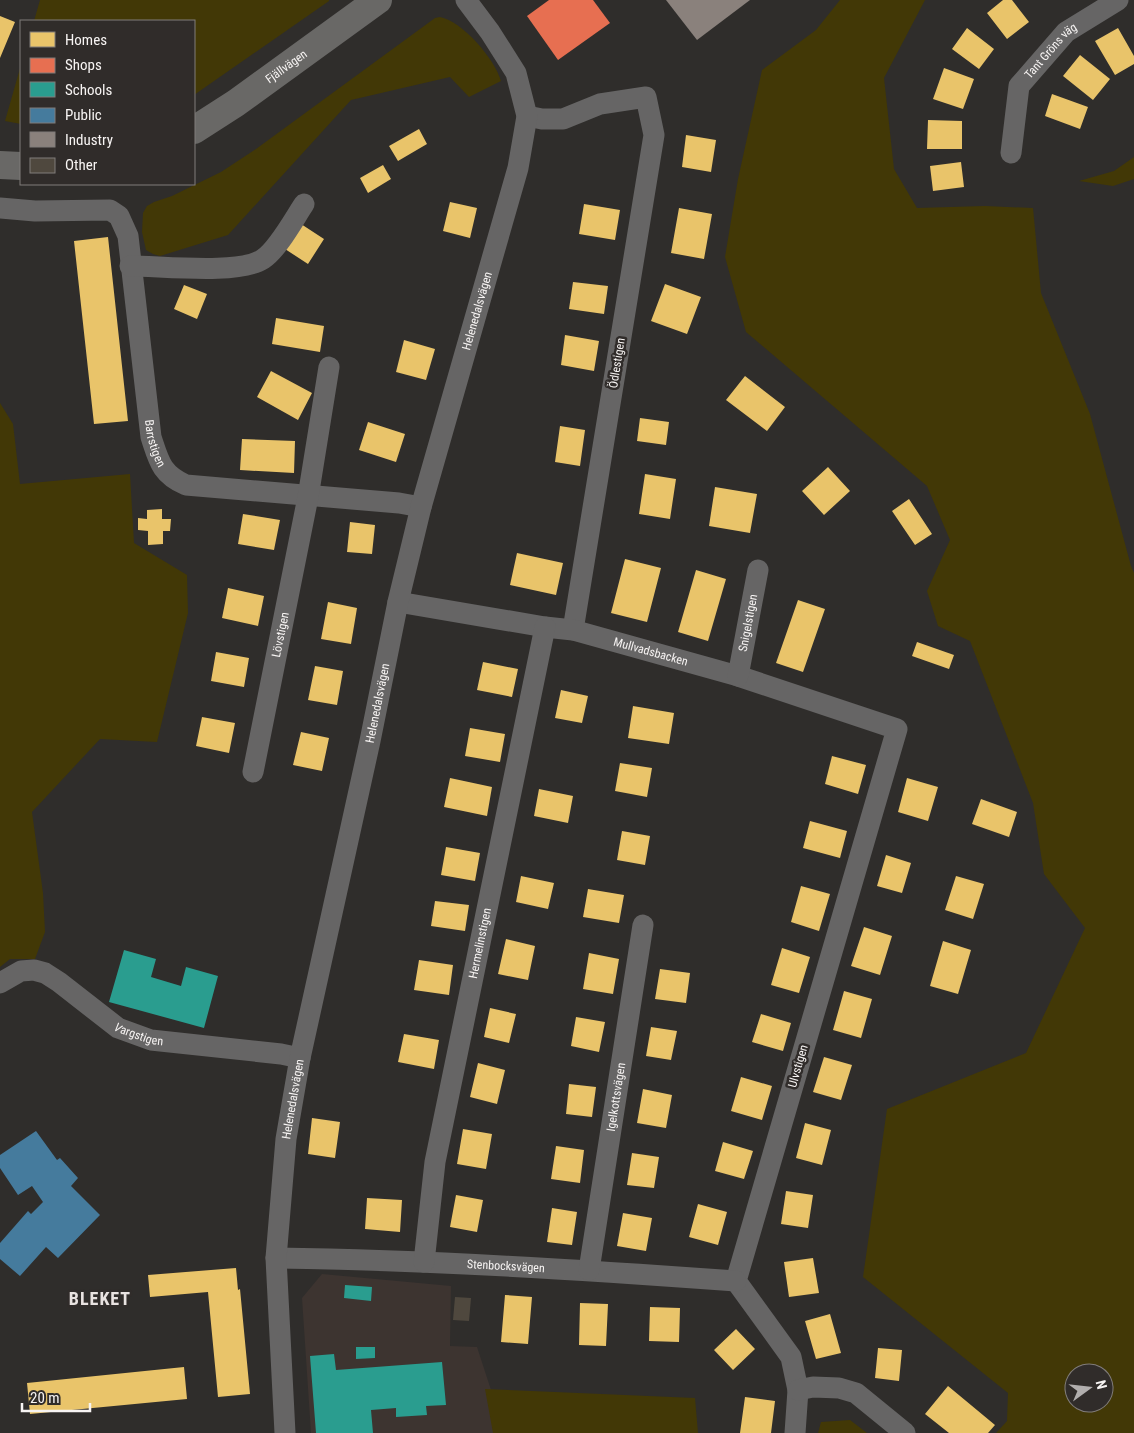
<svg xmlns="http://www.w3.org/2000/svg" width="1134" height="1433" font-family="'Roboto Condensed',sans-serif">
<rect width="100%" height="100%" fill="#2f2d2b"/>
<path fill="#3d3430" d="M322,1274l129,12 -1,60 27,1 28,86h-194l-9,-135z"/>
<path fill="#423806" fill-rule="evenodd" d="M40,0h289v1l-135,94v-74h-160z
M840,0h85l-41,78 10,91 23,39 68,-2 48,2 8,85 49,121 41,152 3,7v860h-138l11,-12 1,-28 -145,-116 24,-168 139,-56 59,-125 -41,-54 -11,-71 -63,-162 -32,-15 -11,-35 23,-51 -23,-54 -181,-154 -21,-75 13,-78 24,-109 54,-40zM1074,1373h30v30h-30z
M440,17c22,4 55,42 61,64l-32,16 -19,-20 -99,23 -123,135 -68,21 -7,-2 -7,-4 -4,-18 1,-19 4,-7 7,-4 18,-6 49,-24 35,-23 179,-131z
M21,65v59l-16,-3z
M1134,157v22l-21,7 -34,-5 35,-10z
M0,403l13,21 7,60 110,-10 4,69 53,32 1,38 -31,129 -57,-3 -68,73 11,81 2,39 -10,27h-25l-10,8z
M485,1389l210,9 3,35h-205z
M850,1420l17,13h-49l3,-11z"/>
<path fill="#e9c46a" d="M1003,0h9l17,22 -22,17 -20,-26z
M0,16l15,6 -15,36z
M967,28l27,21 -15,20 -27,-20z
M1118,28l16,28v8l-19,11 -20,-34z
M1080,55l30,24 -17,21 -30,-24z
M944,68l30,11 -11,30 -30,-10z
M1052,94l36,13 -8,22 -35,-13z
M928,120l34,1v28h-35z
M419,129l8,15 -29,17 -9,-15z
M686,135l30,5 -5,32 -29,-5z
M961,162l3,25 -31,4 -3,-25z
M383,165l8,14 -23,14 -8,-15z
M450,202l27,6 -7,30 -27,-7z
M584,204l36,6 -5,30 -36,-6z
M679,208l33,6 -8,45 -33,-6z
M301,224l23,15 -16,25 -23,-15z
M108,237l20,184 -34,3 -20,-183z
M573,282l35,4 -4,28 -35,-5z
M665,284l36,13 -14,37 -36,-13z
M184,285l23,9 -10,25 -23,-10z
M276,318l48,8 -4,26 -48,-8z
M565,335l34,6 -5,30 -33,-6z
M404,340l31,9 -9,31 -30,-8z
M271,371l41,22 -14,27 -41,-23z
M745,376l40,31 -18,24 -41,-31z
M640,418l29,4 -3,23 -29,-4z
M368,422l37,12 -9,28 -37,-12z
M560,426l25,4 -5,36 -25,-4z
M242,439l53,2 -1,32 -54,-3z
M828,467l22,24 -26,24 -22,-24z
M645,474l31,5 -6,40 -31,-5z
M715,487l42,7 -7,39 -41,-7z
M909,499l23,35 -17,11 -23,-34z
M162,509v10h9l-1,12h-7v13l-15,1v-14l-10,-1v-12l9,1v-9z
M243,514l37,6 -6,30 -36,-6z
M350,522l25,3 -3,29 -25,-2z
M517,553l46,10 -7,32 -46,-10z
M625,559l36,9 -14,54 -36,-9z
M696,570l30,9 -18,62 -30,-9z
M228,588l36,8 -6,30 -36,-8z
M798,600l27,9 -22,63 -27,-9z
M328,602l29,6 -6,36 -30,-5z
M917,642l37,13 -5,14 -37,-13z
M216,652l33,6 -5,29 -33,-6z
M483,662l35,7 -6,28 -35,-7z
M315,666l28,5 -6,34 -29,-5z
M561,690l27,6 -6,27 -27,-5z
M633,706l41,7 -5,31 -41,-6z
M202,717l33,6 -6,30 -33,-7z
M470,728l35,6 -5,28 -35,-6z
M301,732l28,6 -7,33 -29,-6z
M832,756l34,9 -8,29 -33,-10z
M620,763l32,5 -5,29 -32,-6z
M450,778l42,9 -5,29 -43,-9z
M907,778l31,9 -10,34 -30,-9z
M539,789l34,7 -5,27 -34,-7z
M981,799l36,13 -8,25 -37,-13z
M810,821l37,10 -7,27 -37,-10z
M622,831l28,5 -5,29 -28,-5z
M446,847l34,6 -5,28 -34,-6z
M886,855l25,8 -9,30 -25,-7z
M521,876l33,7 -6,26 -32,-7z
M956,876l28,8 -11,35 -28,-9z
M801,886l29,8 -11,37 -28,-9z
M588,889l36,6 -5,28 -36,-6z
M435,901l34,4 -4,26 -34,-5z
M864,927l28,9 -12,39 -29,-9z
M506,939l29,7 -7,34 -30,-6z
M943,941l28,9 -13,44 -28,-8z
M782,948l28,9 -11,36 -28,-8z
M589,953l30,6 -6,35 -30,-5z
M419,960l34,5 -4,30 -35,-5z
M660,969l30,4 -4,30 -31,-4z
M844,991l28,8 -11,39 -28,-8z
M490,1008l26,6 -7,29 -25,-6z
M761,1014l30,9 -8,28 -31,-9z
M576,1017l29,5 -6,30 -28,-6z
M651,1027l26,4 -6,29 -25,-4z
M404,1034l35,6 -5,29 -36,-7z
M824,1057l28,8 -11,35 -28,-8z
M478,1063l27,7 -8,34 -27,-7z
M741,1077l31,9 -10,34 -31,-9z
M569,1084l27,3 -4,30 -26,-3z
M643,1089l29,6 -6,33 -29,-5z
M312,1118l28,4 -5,36 -27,-4z
M805,1123l26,7 -9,35 -26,-7z
M463,1129l29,5 -6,35 -29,-5z
M723,1142l30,9 -9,28 -29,-8z
M556,1146l28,4 -4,33 -29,-4z
M632,1153l27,4 -5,31 -27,-3z
M786,1191l27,4 -5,33 -27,-4z
M456,1195l27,5 -6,32 -27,-5z
M367,1198l35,2 -2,32 -35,-3z
M698,1204l29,8 -9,33 -29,-8z
M552,1208l25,4 -5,33 -25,-3z
M623,1213l29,5 -6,33 -29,-5z
M813,1258l6,35 -30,4 -5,-35z
M236,1268l2,22 2,-1 10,105 -32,3 -10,-105 -58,5 -2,-22z
M505,1295l27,2 -4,47 -27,-2z
M580,1303l28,1 -2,42 -27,-1z
M650,1307l30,1 -1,34 -30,-1z
M830,1314l11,39 -25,6 -11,-38z
M736,1329l19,20 -22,21 -19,-20z
M878,1348l24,2 -3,31 -24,-3z
M184,1367l3,32 -157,15 -3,-31z
M948,1386l47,39 -7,8h-39l-24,-19z
M745,1397l30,4 -4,32h-31z"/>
<path fill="#e76f51" d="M549,0h44l17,23 -52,37 -31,-44z"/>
<path fill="#2a9d8f" d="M124,950l32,9 -5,18 30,9 5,-19 32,9 -14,52 -95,-26z
M345,1285l27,2 -1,14 -27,-3z
M356,1347h19v11l-19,1z
M334,1354l2,16 106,-8 4,43 -20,1 1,9 -31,2v-9l-25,2 2,23h-57l-6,-77z"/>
<path fill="#457b9d" d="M36,1131l21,29 3,-2 18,20 -7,8 29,29 -42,43 -12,-11 -26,29 -20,-17v-16l28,-32 3,3 12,-12 -11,-16 -14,9 -18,-27v-13z"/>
<path fill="#8a817c" d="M666,0h84l-53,40z"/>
<path fill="#4f483e" d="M455,1297l16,1 -2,23 -16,-1z"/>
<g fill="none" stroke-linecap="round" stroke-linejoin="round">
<g stroke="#666565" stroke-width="21">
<path d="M527,116l15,3h21l37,-15 46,-7 8,38 -81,495"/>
<path id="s1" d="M1011,153l8,-67 47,-54 52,-32"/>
<path id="s2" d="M0,208l35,3 75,-1 9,6 9,20 23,201c8,24 10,37 35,48l213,18 22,4"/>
<path d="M130,266c32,0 109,9 133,-7 15,-10 31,-40 41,-55"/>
<path id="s3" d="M398,602l147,25 28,3 165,46 159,53 -161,552 55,76 7,33 -3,43"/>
<path id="s4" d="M738,676l20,-106"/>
<path id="s5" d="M253,772l55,-275 21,-130"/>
<path id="s6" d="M0,983l21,-12 13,-1 11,3 14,9 59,46 33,12 130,14 19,4"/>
<path id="s7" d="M276,1258c154,2 307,12 460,23"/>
<path id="s8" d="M424,1262l11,-100 110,-535"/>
<path id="s9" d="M589,1270l54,-345"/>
<path d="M798,1390l15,-3 26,1 17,5 49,40"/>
<path id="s10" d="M285,1433l-9,-175 10,-119 14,-81 70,-317 28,-139 23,-95 97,-339 9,-52 -11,-43 -26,-41 -24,-32"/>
</g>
<g stroke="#696866" stroke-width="28">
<path id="s11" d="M194,130l42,-27 142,-103"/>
<path d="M0,165l21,1"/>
</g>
</g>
<g text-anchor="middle" stroke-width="5" stroke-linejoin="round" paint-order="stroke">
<g font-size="12" fill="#f7f4f3" stroke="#302c2a">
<text dy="4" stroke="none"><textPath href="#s1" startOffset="115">Tant Gröns väg</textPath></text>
<text dy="4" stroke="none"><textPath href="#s11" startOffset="112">Fjällvägen</textPath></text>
<text dy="4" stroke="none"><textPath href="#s10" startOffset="1145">Helenedalsvägen</textPath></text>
<text transform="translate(617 363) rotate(-81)" y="4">Ödlestigen</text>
<text dy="4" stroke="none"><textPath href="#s2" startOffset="352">Barrstigen</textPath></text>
<text dy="4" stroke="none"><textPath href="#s4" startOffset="54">Snigelstigen</textPath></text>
<text dy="4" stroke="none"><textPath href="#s5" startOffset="140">Lövstigen</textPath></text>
<text dy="4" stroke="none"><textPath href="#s3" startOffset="258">Mullvadsbacken</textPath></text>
<text dy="4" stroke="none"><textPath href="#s10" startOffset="740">Helenedalsvägen</textPath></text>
<text dy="4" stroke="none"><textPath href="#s8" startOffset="324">Hermelinstigen</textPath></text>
<text dy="4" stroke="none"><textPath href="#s6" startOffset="162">Vargstigen</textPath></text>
<text transform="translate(798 1066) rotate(-74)" y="4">Ulvstigen</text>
<text dy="4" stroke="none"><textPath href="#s9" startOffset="175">Igelkottsvägen</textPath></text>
<text dy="4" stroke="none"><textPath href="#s10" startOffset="335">Helenedalsvägen</textPath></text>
<text dy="4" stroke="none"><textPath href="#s7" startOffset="230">Stenbocksvägen</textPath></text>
</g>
<g font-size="18" font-weight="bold" letter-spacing="1" fill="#e9e3e1" stroke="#302c2a">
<text x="100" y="1305">BLEKET</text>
</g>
</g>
<rect x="20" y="20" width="175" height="165" fill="#302c2a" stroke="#807c7a"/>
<rect x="30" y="32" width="25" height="15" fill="#e9c46a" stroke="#807c7a"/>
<text x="65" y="45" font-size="15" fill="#f7f4f3">Homes</text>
<rect x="30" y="58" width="25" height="15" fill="#e76f51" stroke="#807c7a"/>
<text x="65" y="70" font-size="15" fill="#f7f4f3">Shops</text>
<rect x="30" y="82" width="25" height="15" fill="#2a9d8f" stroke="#807c7a"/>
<text x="65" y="95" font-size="15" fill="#f7f4f3">Schools</text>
<rect x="30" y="108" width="25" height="15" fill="#457b9d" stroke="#807c7a"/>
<text x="65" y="120" font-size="15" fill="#f7f4f3">Public</text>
<rect x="30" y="132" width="25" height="15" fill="#8a817c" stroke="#807c7a"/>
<text x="65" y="145" font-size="15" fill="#f7f4f3">Industry</text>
<rect x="30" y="158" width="25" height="15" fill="#4f483e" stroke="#807c7a"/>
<text x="65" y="170" font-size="15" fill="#f7f4f3">Other</text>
<g transform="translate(1089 1388) rotate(75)"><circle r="24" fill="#302c2a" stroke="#807c7a"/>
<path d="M0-4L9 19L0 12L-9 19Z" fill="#b1aead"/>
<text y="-8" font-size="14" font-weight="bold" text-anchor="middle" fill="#f7f4f3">N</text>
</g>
<path d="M22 1403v8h68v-8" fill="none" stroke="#f7f4f3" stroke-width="2.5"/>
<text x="30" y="1403" font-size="15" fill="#f7f4f3" stroke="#302c2a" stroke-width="4" paint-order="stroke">20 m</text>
</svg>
